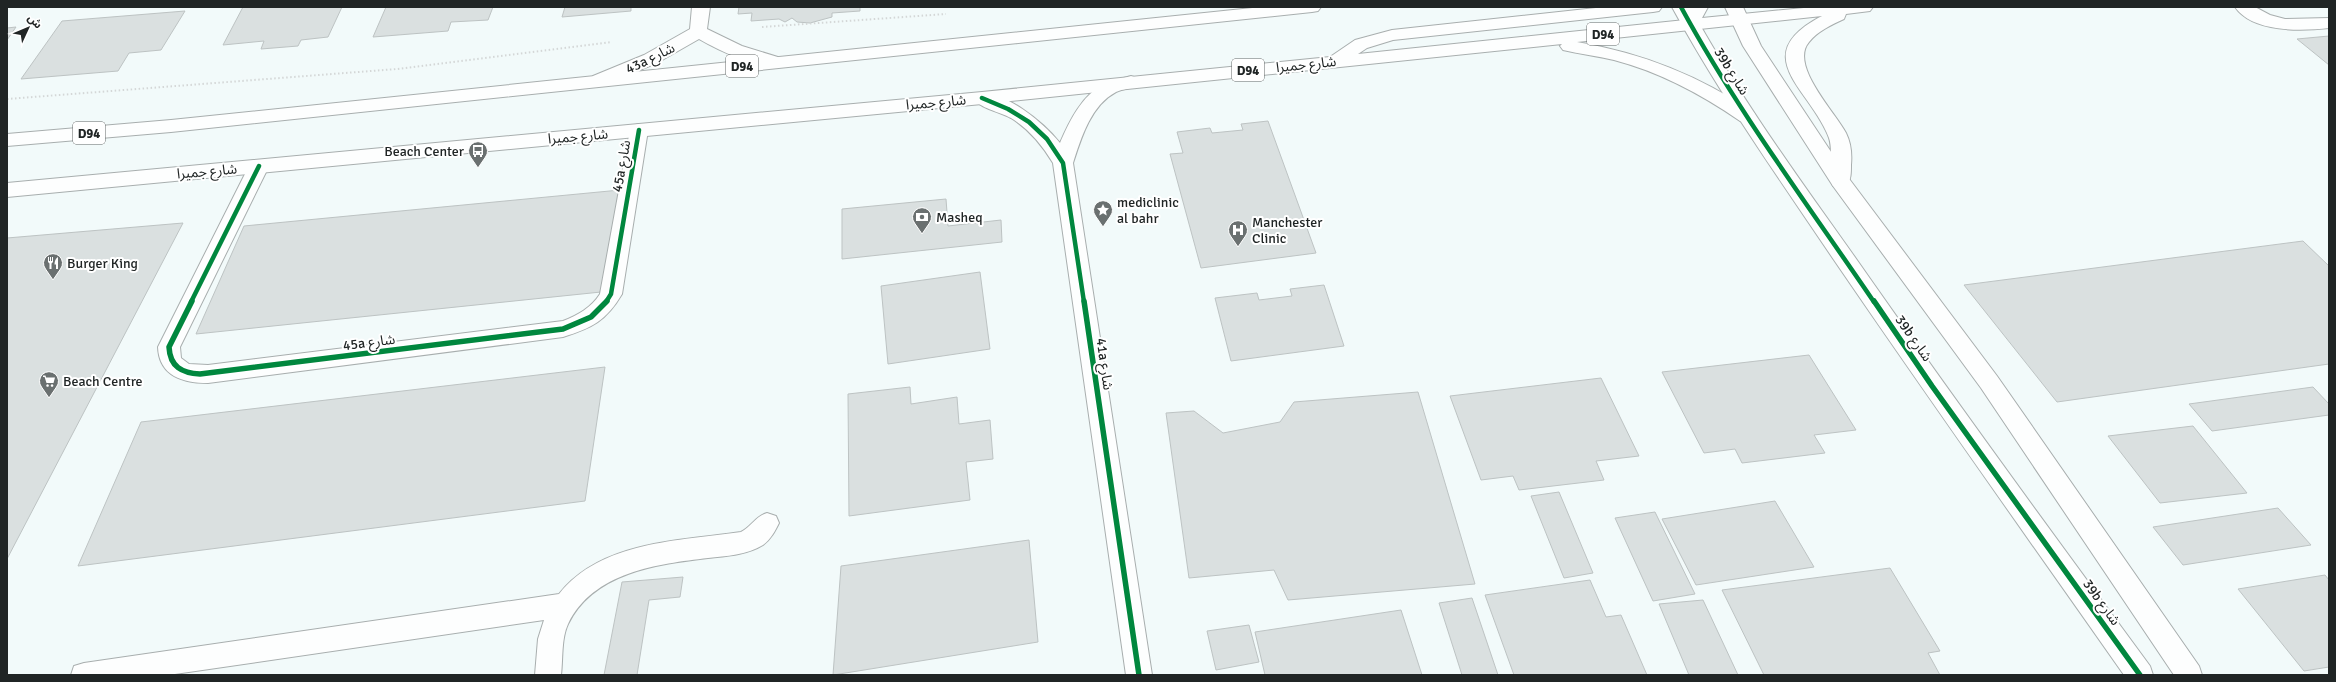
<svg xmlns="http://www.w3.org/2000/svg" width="2336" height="682" font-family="Signika,'Noto Sans Arabic',sans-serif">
<rect width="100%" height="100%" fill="#f2fafa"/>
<path fill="#dae0e0" stroke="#bdc3c3" d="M243,7h99l-14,30 -27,3 -3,6 -37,3 3,-8 -41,4z
M386,7h107l-5,13 -37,2 -3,9 -75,6z
M565,7h66v4l-69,6z
M739,7h121v4l-28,2v4l-22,6 -13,-1 -5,-4 -7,4 -6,-3 -28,2 1,-8 -14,1z
M185,11l-24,39 -32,3 -11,18 -97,8 41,-58z
M16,27l-9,13v-12z
M2329,36v29l-32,-26z
M1268,121l48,132 -115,15 -31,-114 13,-1 -6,-21 33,-4 2,5 31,-3 -2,-6z
M620,190l-19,102 -405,42 48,-108z
M946,199l2,27 53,-6 1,22 -160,17v-50z
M183,223l-176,336v-321z
M2303,241l26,25v98l-272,38 -93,-117z
M980,272l10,77 -102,15 -7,-78z
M1324,285l20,61 -113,15 -16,-63 42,-5 2,7 33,-4 -2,-7z
M1809,355l47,75 -42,5 11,18 -83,10 -7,-14 -31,4 -42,-81z
M605,367l-20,134 -507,65 63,-144z
M1601,378l38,78 -43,5 8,19 -85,10 -6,-14 -32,4 -31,-84z
M910,387l1,17 46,-7 2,27 31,-4 3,39 -27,3 4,38 -121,16 -1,-122z
M2313,387l16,17v11l-117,16 -23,-27z
M1418,392l57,192 -187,16 -14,-30 -85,8 -23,-165 28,-2 29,22 57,-11 14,-20z
M2193,426l54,67 -87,10 -52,-67z
M1559,492l34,81 -29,5 -33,-82z
M1775,501l39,66 -118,18 -34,-66z
M2278,508l33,37 -128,20 -30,-38z
M1655,512l40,82 -42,7 -38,-83z
M1029,540l9,102 -205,33 8,-109z
M1890,568l50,83 -12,2 12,22h-176l-42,-85z
M2325,575l4,5v87l-25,4 -66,-82z
M683,577l-3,20 -31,3 -12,75h-33l18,-93z
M1590,580l16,37 15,-2 26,60h-133l-29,-80z
M1472,598l26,77h-36l-23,-72z
M1703,600l35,75h-49l-30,-71z
M1401,610l21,65h-157l-10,-43z
M1249,625l10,37 -43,8 -9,-39z"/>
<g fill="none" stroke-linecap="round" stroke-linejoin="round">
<g stroke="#a8aeae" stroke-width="2">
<path id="service" d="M2235,7h20l15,8 15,4 44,-1v10c-27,3 -76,5 -94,-21z
M767,513l9,3 3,7c-4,8 -8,16 -16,22 -16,10 -37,11 -55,13 -50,6 -115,14 -140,66 -7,15 -5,35 -7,51h-26l3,-36 6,-19 -376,55h-97l3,-9 10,-3 475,-69c42,-53 120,-53 182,-62 10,-5 15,-16 26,-19z"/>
</g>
<g stroke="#a8aeae" stroke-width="2">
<path id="minor" d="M692,7h18l-3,22 35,17 39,12 3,4 -3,4c-20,5 -65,-17 -82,-27l-42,24 -52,21 -6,2 -6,-2 -3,-4 3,-4 51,-21 46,-26z
M1131,76l6,2 3,4 -3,4c-6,2 -14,3 -21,6 -25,13 -35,46 -43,71l79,512h-26l-73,-512c-11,-18 -24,-34 -42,-45 -11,-6 -32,-10 -38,-20l2,-4c27,-7 70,30 85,49 9,-21 22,-48 44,-59 8,-4 18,-5 27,-8z
M639,124l7,2 2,4 -26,164c-16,27 -30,34 -59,43l-355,46c-25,0 -49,-7 -50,-36l91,-181 3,-5 7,-1 7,1 3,5 -89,181 1,11 8,6 19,1 355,-44c15,-6 28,-13 37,-27l30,-164 2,-4z"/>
</g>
<g stroke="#a8aeae" stroke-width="2">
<path id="tertiary" d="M1672,7h18c47,86 105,166 162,246 97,139 197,276 298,413l3,9h-29c-97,-138 -195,-276 -290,-415 -56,-83 -114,-165 -162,-253z
M1725,7h18l18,39 86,130 150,200 202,290 3,9h-28l-193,-287 -148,-202 -90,-140z"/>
</g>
<g stroke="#a8aeae" stroke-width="2">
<path id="primary" d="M1262,7h59l-3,4 -6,1 -1141,120 -164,14v-12l164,-14z
M1605,7h57l-3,4 -6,1 -260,28 -26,8 -9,6 327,-34v-6l5,-7h18l-6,11 112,-11h59l-3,4 -24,3 -2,5c-13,6 -26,12 -35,23 -20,23 26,70 37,91 5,10 6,21 5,32 0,8 0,14 -4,21l-7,2 -7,-2c-6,-11 1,-34 -4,-48 -17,-48 -84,-82 -7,-122l-245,26c65,11 122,33 177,71l2,4 -2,4 -7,2 -7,-2c-39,-27 -80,-49 -126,-61 -17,-4 -34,-6 -51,-10l-3,-4 2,-2 -580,60 -975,93v-14l975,-91 348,-35 25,-17 37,-10z"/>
</g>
<path stroke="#d4d7d7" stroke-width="2" stroke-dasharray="1.5 2.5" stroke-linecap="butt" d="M762,27l184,-13
M7,99l390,-30 215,-27"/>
<use href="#service" fill="#fdfefe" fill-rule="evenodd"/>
<use href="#minor" fill="#fdfefe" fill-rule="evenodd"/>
<use href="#tertiary" fill="#fdfefe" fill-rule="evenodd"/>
<use href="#primary" fill="#fdfefe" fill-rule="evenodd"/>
<g stroke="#fff" stroke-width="6">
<path id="cycleway-far1" d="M1681,7c56,103 127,198 193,295
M982,98l26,11 21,13 18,17 16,24 21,139
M191,302l68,-136
M606,302l5,-8 28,-164"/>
</g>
<g stroke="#fff" stroke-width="8">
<path id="cycleway" d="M192,301l-23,46c1,20 13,26 31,27l363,-45 28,-12 16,-16
M1084,301l55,374
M1874,301l58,85 208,289"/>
</g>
<use href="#cycleway-far1" stroke="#00873e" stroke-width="4.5"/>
<use href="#cycleway" stroke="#00873e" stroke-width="5.5"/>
</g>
<defs>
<g id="bus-pin" transform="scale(1)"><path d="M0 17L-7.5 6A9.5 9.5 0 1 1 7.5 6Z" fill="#6a7070" stroke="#fff"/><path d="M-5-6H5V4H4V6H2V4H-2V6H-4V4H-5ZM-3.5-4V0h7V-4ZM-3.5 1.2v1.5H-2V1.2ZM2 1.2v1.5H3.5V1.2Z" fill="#fff"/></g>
<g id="sight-pin" transform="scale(1)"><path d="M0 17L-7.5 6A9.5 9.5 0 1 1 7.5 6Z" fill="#6a7070" stroke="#fff"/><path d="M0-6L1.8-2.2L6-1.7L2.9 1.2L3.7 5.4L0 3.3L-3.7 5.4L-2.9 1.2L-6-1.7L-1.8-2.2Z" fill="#fff"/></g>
<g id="bank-pin" transform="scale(1)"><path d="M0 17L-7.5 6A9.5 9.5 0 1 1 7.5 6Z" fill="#6a7070" stroke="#fff"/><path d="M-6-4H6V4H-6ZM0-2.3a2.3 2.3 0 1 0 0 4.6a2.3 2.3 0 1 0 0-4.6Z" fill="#fff"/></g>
<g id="hospital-pin" transform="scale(1)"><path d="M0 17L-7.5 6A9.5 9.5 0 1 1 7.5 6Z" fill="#6a7070" stroke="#fff"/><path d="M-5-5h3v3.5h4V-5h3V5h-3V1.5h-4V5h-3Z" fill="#fff"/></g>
<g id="restaurant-pin" transform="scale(1)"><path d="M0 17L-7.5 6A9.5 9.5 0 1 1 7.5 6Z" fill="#6a7070" stroke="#fff"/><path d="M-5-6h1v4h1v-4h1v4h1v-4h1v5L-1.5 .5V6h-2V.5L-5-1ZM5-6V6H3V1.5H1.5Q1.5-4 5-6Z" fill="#fff"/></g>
<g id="supermarket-pin" transform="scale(1)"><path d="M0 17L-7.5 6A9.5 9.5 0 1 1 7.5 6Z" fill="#6a7070" stroke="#fff"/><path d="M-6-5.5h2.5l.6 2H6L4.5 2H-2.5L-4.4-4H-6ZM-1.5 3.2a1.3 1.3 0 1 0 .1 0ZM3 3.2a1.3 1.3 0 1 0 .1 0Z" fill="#fff"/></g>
</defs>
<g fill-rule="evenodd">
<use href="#bus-pin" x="478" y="151"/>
<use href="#sight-pin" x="1103" y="210"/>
<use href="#bank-pin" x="922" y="217"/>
<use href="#hospital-pin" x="1238" y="230"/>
<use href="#restaurant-pin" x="53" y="263"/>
<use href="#supermarket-pin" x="49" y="381"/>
</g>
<g text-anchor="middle" stroke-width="4" stroke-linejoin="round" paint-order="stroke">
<g fill="#fff" stroke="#636666" stroke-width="1">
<rect x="1587" y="23" width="32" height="22" rx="3"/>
<rect x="726" y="55" width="32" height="22" rx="3"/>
<rect x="1232" y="59" width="32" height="22" rx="3"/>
<rect x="73" y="122" width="32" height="22" rx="3"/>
</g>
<g font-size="13" font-weight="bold" fill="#202525">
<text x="1603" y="39">D94</text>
<text x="742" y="71">D94</text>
<text x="1248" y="75">D94</text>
<text x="89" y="138">D94</text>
</g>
<g font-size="14" fill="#202525" stroke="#fff">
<text transform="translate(650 58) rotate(-26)" y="5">43a شارع</text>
<text transform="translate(1306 64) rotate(-6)" y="5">شارع جميرا</text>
<text transform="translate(1732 71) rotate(58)" y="5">39b شارع</text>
<text transform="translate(936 102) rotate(-5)" y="5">شارع جميرا</text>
<text transform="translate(578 136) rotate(-5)" y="5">شارع جميرا</text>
<text transform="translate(621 166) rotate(-80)" y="5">45a شارع</text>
<text transform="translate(207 171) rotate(-5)" y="5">شارع جميرا</text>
<text transform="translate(1914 338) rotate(55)" y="5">39b شارع</text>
<text transform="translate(369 342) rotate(-7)" y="5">45a شارع</text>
<text transform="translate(1105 364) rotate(82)" y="5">41a شارع</text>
<text transform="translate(2102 602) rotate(54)" y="5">39b شارع</text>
</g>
<g font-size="14" fill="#202525" stroke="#fff" text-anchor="start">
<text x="464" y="156" text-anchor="end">Beach Center</text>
<text x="1117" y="207">mediclinic<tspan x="1117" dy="16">al bahr</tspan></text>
<text x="936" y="222">Masheq</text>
<text x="1252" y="227">Manchester<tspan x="1252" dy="16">Clinic</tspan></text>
<text x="67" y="268">Burger King</text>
<text x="63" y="386">Beach Centre</text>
</g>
</g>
<rect width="2336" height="682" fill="none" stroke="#202525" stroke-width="16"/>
<g transform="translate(28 28) rotate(46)" stroke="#ffffff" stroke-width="3" paint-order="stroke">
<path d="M0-3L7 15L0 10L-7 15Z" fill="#202525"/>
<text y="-6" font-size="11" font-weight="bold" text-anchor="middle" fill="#202525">ش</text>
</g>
</svg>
